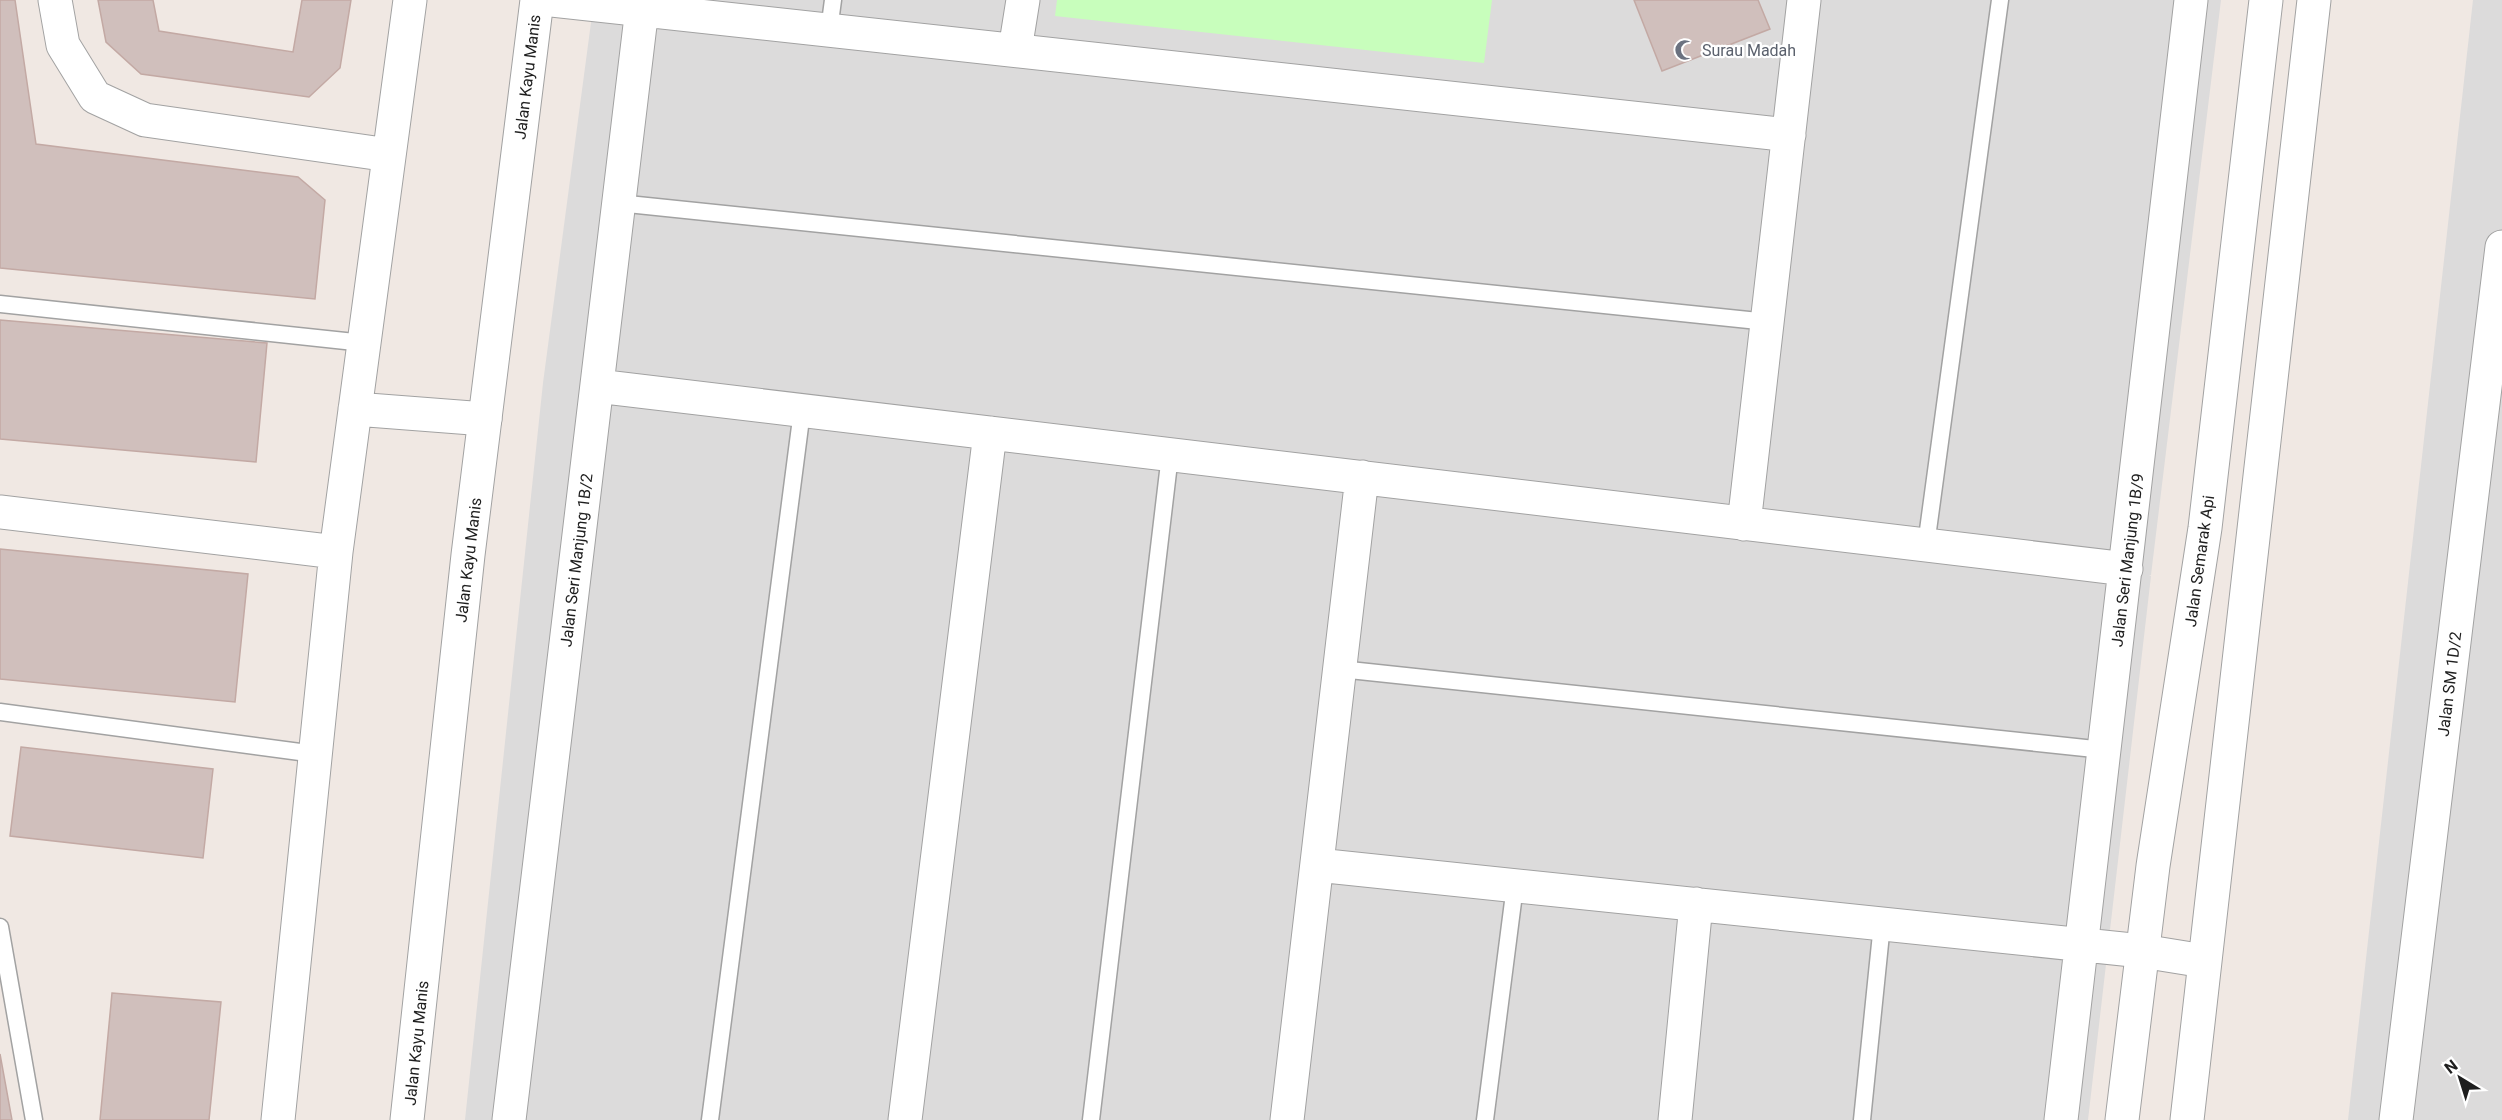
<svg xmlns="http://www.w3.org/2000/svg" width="2502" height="1120" font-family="Roboto,sans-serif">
<rect width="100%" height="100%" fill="#f0e8e3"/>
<path fill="#dcdbdb" d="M594,0h1627l-70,575h-2l2,1 -63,544h-1623l78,-737z
M2473,0h29v1120h-154z"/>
<path fill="#c8febc" d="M1057,0h435l-8,63 -429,-47z"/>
<path fill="#d0bfbc" stroke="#c3a9a4" stroke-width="1.5" d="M0,0h15l21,144 262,33 27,23 -10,99 -315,-31z
M98,0h55l6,31 134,21 9,-52h49l-11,68 -31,29 -168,-23 -35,-32z
M1634,0h124l12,29 -108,42z
M0,320l267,23 -11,119 -256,-23z
M0,549l248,25 -13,128 -235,-23z
M21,747l192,22 -10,89 -193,-22z
M112,993l109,9 -12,118h-109z
M0,1054l12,66h-12z"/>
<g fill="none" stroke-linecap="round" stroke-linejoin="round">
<g stroke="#a2a2a2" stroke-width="19">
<path id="service" d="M829,30l4,-30
M618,203l1150,119
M0,304l364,39
M1926,545l74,-545
M1340,669l764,81
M0,712l315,42
M0,927l34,193
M710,1120l92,-709
M1091,1120l79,-665
M1485,1120l30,-234
M1862,1120l20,-196"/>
</g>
<g stroke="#a2a2a2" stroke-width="35">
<path id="minor" d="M55,0l8,45 32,52 50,23 244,35
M552,0l1237,135
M1015,50l8,-50
M597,386l1529,183
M355,409l130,10
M0,512l336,40
M1744,524l60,-524
M1317,865l825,86 62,10
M278,1120l58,-568 74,-552
M509,1120l134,-1120
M905,1120l85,-687
M1287,1120l75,-643
M1675,1120l21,-216
M2061,1120l130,-1120
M2396,1120l106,-873"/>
</g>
<g stroke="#a2a2a2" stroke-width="35">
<path id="tertiary" d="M407,1120l61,-565 69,-555
M2122,1120l31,-254 52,-338 61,-528
M2187,1120l127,-1120"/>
</g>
<use href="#service" stroke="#fff" stroke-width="16"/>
<use href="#minor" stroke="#fff" stroke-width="33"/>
<use href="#tertiary" stroke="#fff" stroke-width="33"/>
</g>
<defs>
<g id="mosque-bare" transform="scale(1.62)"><path d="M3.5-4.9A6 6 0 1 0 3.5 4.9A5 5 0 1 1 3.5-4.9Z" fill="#6b7280" stroke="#fff" stroke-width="2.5" paint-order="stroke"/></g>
</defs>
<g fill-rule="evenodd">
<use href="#mosque-bare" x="1685" y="50"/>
</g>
<g text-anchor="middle" stroke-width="4.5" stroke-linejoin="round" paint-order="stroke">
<g font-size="16" fill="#5b616d" stroke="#fff" text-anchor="start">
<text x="1702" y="56">Surau Madah</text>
</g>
<g font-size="16" fill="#1e1e1e" stroke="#fff">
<text transform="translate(527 77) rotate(-83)" y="6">Jalan Kayu Manis</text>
<text transform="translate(468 560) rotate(-83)" y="6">Jalan Kayu Manis</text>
<text transform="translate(576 560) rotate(-83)" y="6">Jalan Seri Manjung 1B/2</text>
<text transform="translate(2127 560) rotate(-83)" y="6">Jalan Seri Manjung 1B/9</text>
<text transform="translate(2199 561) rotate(-82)" y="6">Jalan Semarak Api</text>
<text transform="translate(2449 684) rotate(-83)" y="6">Jalan SM 1D/2</text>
<text transform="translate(416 1043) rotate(-84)" y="6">Jalan Kayu Manis</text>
</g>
</g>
<g transform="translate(2460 1078) rotate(322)" stroke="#ffffff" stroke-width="4.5" paint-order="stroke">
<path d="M0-4.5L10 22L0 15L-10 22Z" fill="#1e1e1e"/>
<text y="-9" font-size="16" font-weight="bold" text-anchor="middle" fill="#1e1e1e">N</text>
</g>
</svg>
